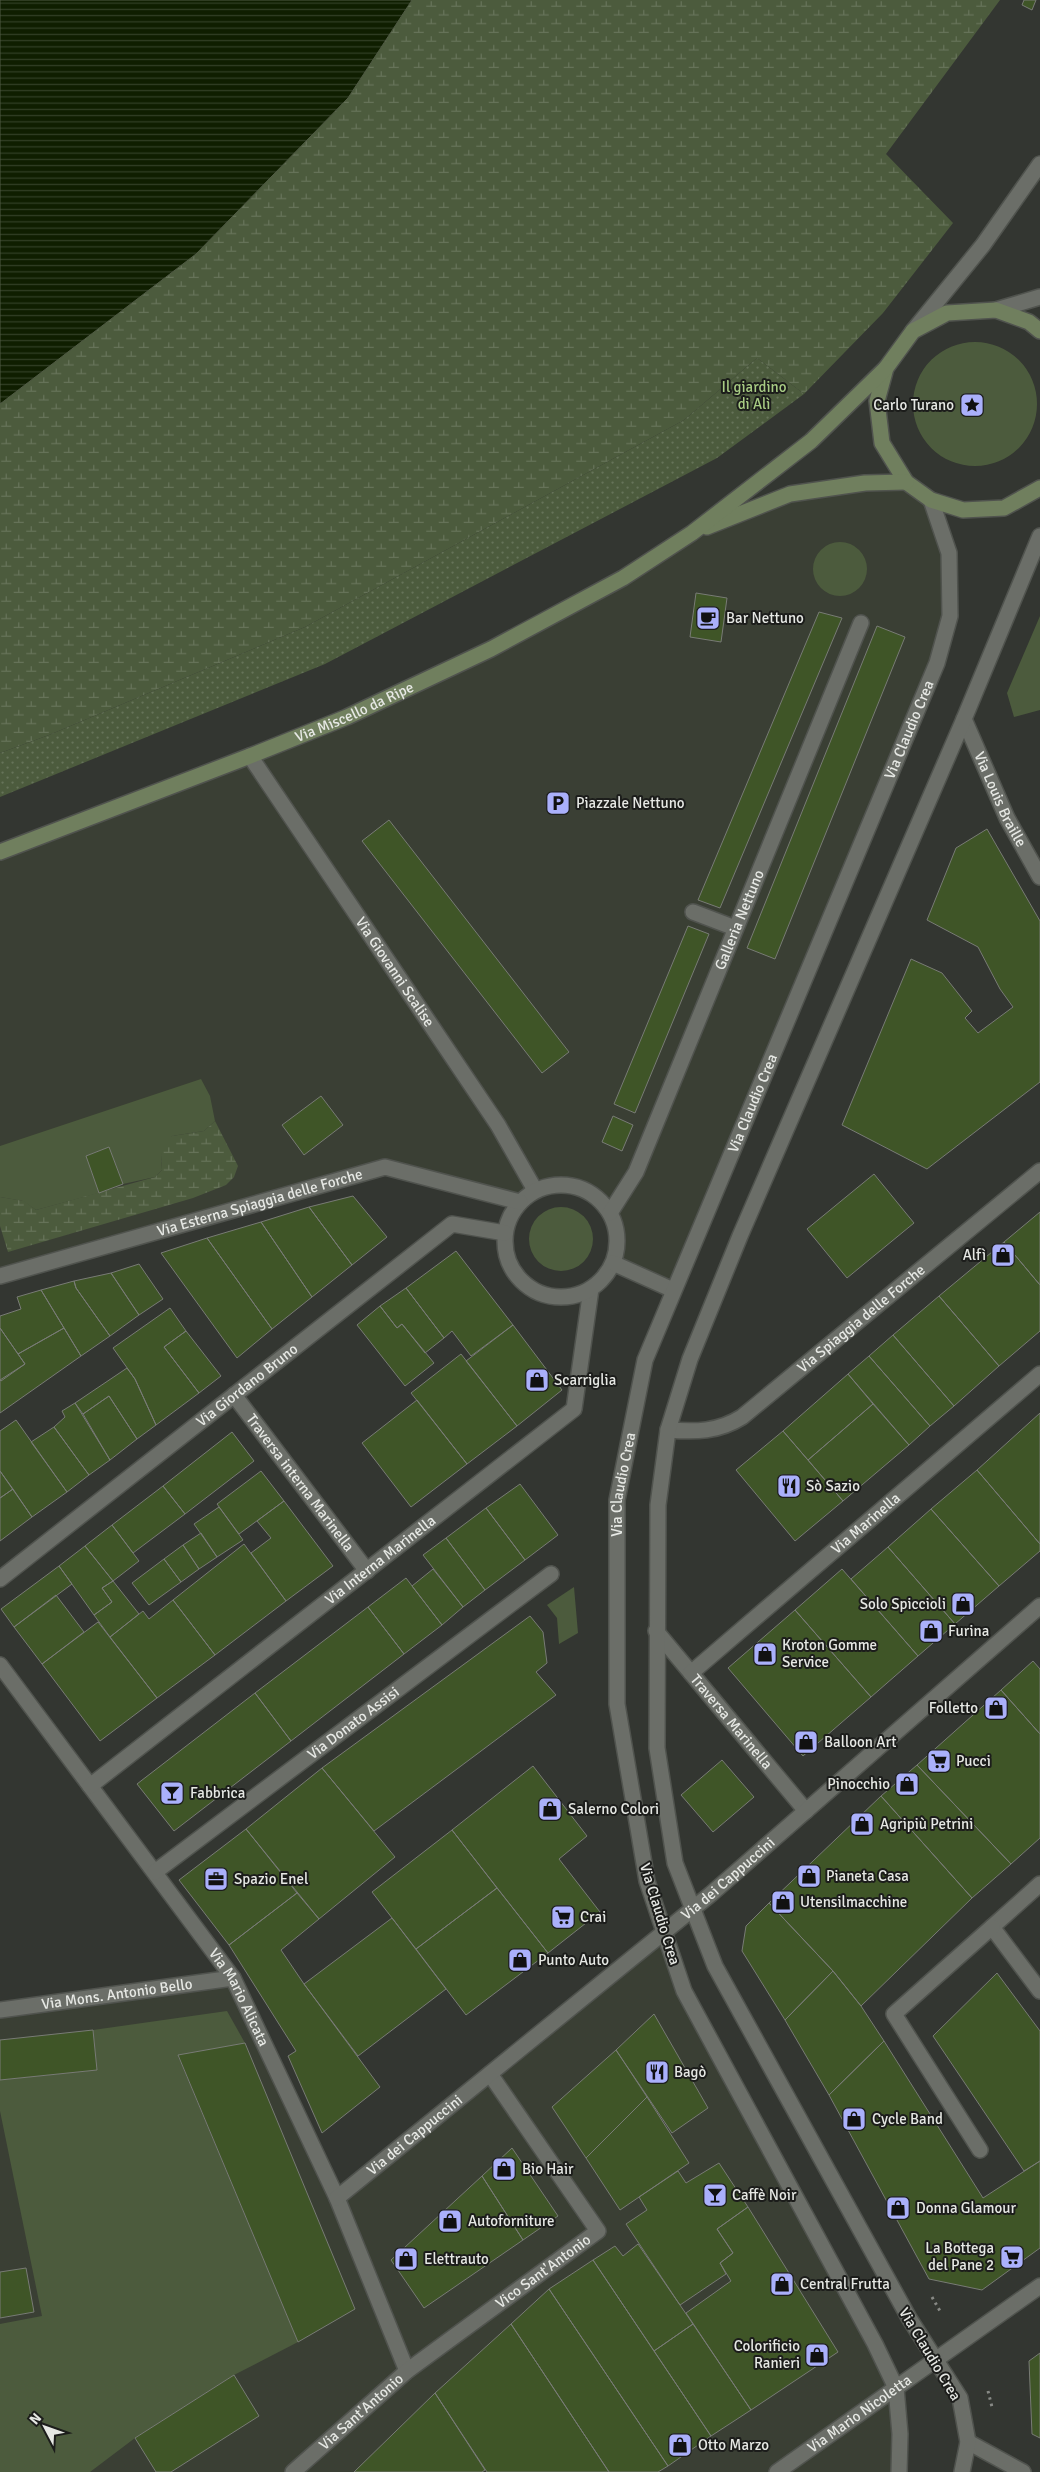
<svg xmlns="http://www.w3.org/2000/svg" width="1040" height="2472" font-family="Signika,sans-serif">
<defs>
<pattern id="wetland-marsh" width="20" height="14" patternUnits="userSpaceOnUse" patternTransform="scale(1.25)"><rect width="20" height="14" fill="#4c5b3d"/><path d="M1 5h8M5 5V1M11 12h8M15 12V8" fill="none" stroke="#667359"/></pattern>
<pattern id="garden-dots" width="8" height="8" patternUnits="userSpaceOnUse" patternTransform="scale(1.25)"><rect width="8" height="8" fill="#4c5b3d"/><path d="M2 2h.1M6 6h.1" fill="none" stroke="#667359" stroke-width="1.8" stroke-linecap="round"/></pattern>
<pattern id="water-rules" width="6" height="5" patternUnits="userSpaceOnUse" patternTransform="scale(1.25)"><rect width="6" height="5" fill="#0f1e00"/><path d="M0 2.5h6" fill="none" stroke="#323f25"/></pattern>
</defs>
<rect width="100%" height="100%" fill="#333631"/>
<path fill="#3a3f34" d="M906,482l25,18 18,53 1,63 -277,674 -60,-27 5,-26 -8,-24 -12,-16 -17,-10 -28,-2 -18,5 -15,12 -135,-35 -385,109v-424l250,-96 241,-107 201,-116 98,-39z
M663,1934l233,454 3,84h-899v-462l233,-32 105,219z"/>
<path fill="#4c5b3d" d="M913 404a62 62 0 1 1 124 0a62 62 0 1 1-124 0Z
M813 569a27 27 0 1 1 54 0a27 27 0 1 1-54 0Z
M1040,616v94l-26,7 -7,-24z
M201,1079l9,17 5,25 -11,10 -32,5 -11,19 1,15 -7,7 -32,7 -14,-37 -23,9 13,37 -63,17 -13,-9 -23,-4v-51z
M529 1239a32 32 0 1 1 64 0a32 32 0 1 1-64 0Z
M574,1587l4,46 -19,11 -2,-26 -10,-13z
M227,2011l18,32 -67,13 120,286 -64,33 -99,63 -45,34h-90v-148l42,-8 -42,-205v-31l97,-10 -4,-40z"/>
<path fill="url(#wetland-marsh)" d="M412,0h588l-114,154 67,69 -70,90 -79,81 -47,-36 -73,62 -379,207 -256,108 -49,18v-349l196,-150 152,-156z
M215,1121l23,45 -4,11 -8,8 -33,13 -185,54 -8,-26v-29l24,4 12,9 119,-33 7,-7 -1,-15 3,-13 8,-6 32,-5z"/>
<path fill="url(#garden-dots)" d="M757,358l47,36 -87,64 -392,206 -325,133v-44l49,-18 256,-108 379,-207z"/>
<path fill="url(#water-rules)" stroke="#505b44" d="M0,0h412l-64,98 -152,156 -196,150z"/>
<path fill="#3f5527" stroke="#787b75" d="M1024,0h12l-4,10 -10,-5z
M696,593l31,5 -6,44 -31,-5z
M819,612l23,6 -122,290 -22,-8z
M877,626l28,11 -130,322 -28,-11z
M389,820l180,232 -27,21 -180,-232z
M987,829l53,92v161l-113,87 -85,-44 69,-166 31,14 30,38 -7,7 13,15 35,-26 -13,-18 -22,-42 -51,-27 29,-72z
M688,926l21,8 -74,179 -21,-9z
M321,1096l22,29 -39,30 -22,-30z
M613,1116l20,9 -11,26 -20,-9z
M109,1147l14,37 -24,9 -13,-37z
M874,1174l40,49 -67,55 -40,-49z
M353,1196l34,41 -35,28 -43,-58z
M309,1207l43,58 -40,32 -51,-75z
M1040,1212v73l-36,-43z
M261,1222l51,75 -40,32 -65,-91z
M207,1238l65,91 -35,29 -76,-105z
M1004,1242l36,43v46l-41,35 -60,-70z
M456,1251l57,74 -42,31 -19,-25 -8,7 -38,-50z
M139,1264l24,35 -24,16 -28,-42z
M111,1273l28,42 -29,21 -34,-48 -2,-7z
M74,1281l2,7 34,48 -29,20 -40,-66z
M406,1288l38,50 -19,15 -23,-29 -5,4 -17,-22z
M41,1290l23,38 -46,26 -18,-26v-12l21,-7 -4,-12z
M939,1296l60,70 -45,40 -61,-71z
M380,1306l17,22 5,-4 32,39 -29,23 -48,-61z
M170,1308l16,23 -22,16 35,46 -43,32 -21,-46 -22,-31z
M513,1325l49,65 -45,36 -51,-65z
M0,1328l25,36 -24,17 -1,-1z
M64,1328l17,28 -81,57v-33l25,-16 -7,-10z
M186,1331l35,45 -22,17 -35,-46z
M893,1335l61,71 -24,20 -61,-70z
M461,1354l56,72 -50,38 -56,-71z
M869,1356l61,70 -21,19 -61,-71z
M127,1368l8,11 21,46 -19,14 -28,-43 -26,18 -8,-11z
M848,1374l25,30 -65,56 -25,-29z
M109,1396l28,43 -27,21 -27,-46z
M417,1400l50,64 -56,43 -49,-64z
M75,1403l35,57 -21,15 -35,-48 11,-10 -3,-6z
M873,1404l36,41 -66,56 -35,-41z
M1040,1413v131l-63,-74z
M16,1420l51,72 -35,25 -32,-46v-40z
M54,1427l35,48 -22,17 -36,-50z
M783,1431l60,70 -48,40 -59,-71z
M232,1432l22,29 -69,53 -22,-28z
M977,1470l63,74v7l-41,35 -68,-77z
M0,1471l13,18 -13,9z
M261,1471l23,30 -45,33 -22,-30z
M520,1484l38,51 -33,25 -39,-52z
M163,1486l22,28 -52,39 -21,-28z
M13,1489l19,28 -32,24v-43z
M284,1501l49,65 -47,35 -35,-48 20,-15 -14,-17z
M219,1507l24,33 -26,17 -23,-33z
M486,1508l39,52 -40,30 -39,-52z
M931,1509l68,77 -44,38 -67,-77z
M112,1525l27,36 -26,20 -28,-35z
M201,1533l16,24 -18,12 -16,-24z
M446,1538l39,52 -22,17 -40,-52z
M244,1544l42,57 -71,54 -42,-55z
M183,1545l16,24 -18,13 -17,-23z
M85,1546l28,35 -11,7 10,14 -18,13 -35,-49z
M888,1547l67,77 -37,32 -67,-77z
M164,1559l17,23 -32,23 -17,-22z
M59,1566l13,18 -58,43 -13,-18z
M433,1569l30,38 -21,18 -30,-39z
M842,1569l76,87 -47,41 -76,-87z
M406,1578l36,47 -38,29 -36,-47z
M113,1581l26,33 -29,23 -16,-22 18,-13 -10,-14z
M56,1595l28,37 -42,32 -28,-37z
M173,1600l42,55 -58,43 -47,-61 33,-26 6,8z
M368,1607l36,47 -113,87 -36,-48z
M795,1610l76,87 -68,59 -75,-88z
M530,1616l13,16 4,31 -11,9 20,23 -182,136 -52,-63z
M98,1622l59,76 -57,43 -58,-77z
M1033,1661l7,8v65l-39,-44z
M1001,1690l39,44v104l-29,26 -94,-99z
M255,1693l36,48 -117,90 -37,-47z
M722,1760l32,37 -41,35 -32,-37z
M917,1765l94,99 -39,34 -91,-102z
M533,1766l54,70 -28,23 41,53 -52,41 -96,-123z
M322,1768l73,89 -76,62 -73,-90z
M881,1796l91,102 -111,108 -28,-35 -64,-68z
M246,1829l51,64 -68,52 -50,-65z
M452,1830l45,58 -81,61 -44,-57z
M497,1888l51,65 -82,62 -50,-66z
M297,1893l22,26 -38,31 23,34 76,103 -58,46 -34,-77 8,-5 -67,-106z
M769,1903l64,68 -48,49 -43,-69 4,-25z
M392,1918l54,71 -88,67 -54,-72z
M833,1971l28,35 23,35 -55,54 -44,-75z
M997,1973l43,58v130l-16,10 -91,-135z
M654,2014l54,94 -36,25 -56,-83z
M93,2030l4,40 -97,10v-40z
M884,2041l99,157 57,-37v87l-58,42 -53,-11 -100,-184z
M245,2043l110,266 -57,33 -120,-287z
M616,2050l31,47 -61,61 -34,-51z
M647,2097l42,66 -69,47 -34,-52z
M512,2148l46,68 -35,24 -41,-64z
M719,2163l29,44 -31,22 16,24 -13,10 6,11 -46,31 -54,-81 21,-14 -8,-13 39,-26 8,12z
M482,2176l41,64 -99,68 -33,-48z
M748,2207l90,145 -87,58 -65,-97 45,-32 -11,-18 13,-10 -16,-24z
M638,2244l55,80 -39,27 -61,-91 22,-14 8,10z
M593,2260l118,176 -43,30 -119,-177z
M26,2268l8,44 -34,6v-46z
M549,2289l119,177 -10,6h-49l-98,-148z
M511,2324l98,148h-122l-52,-79z
M693,2324l58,86 -40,26 -57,-85z
M1040,2353v85l-8,-4 -3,-73z
M234,2375l25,41 -88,56h-15l-21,-34z
M435,2393l50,77 -3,2h-128z"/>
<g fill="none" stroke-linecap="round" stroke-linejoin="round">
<g stroke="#50534e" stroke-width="18">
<g id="lane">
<path id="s1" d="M234,1395l133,176"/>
<path id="s2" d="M668,1430c28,2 50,2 74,-13l298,-246"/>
<path id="s3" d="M656,1631l150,180"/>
<path id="s4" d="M0,1665l233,313 104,220 70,173"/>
<path id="s5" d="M691,1673l349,-299"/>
<path id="s6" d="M90,1786l484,-377 17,-120"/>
<path id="s7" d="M155,1872l396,-298"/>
<path d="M1040,1884l-48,43 48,64"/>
<path id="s8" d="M0,2010l233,-32"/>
<path d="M980,2150l-86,-136 98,-87"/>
<path id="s9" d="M293,2472l114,-101 191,-140 -108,-157"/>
</g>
</g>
<g stroke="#50534e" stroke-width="18">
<g id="street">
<path d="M996,310l44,-13"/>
<path d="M913,331l70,-86 57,-81"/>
<path id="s10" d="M964,719l43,99 33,59"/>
<path id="s11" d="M250,756l248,369 37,65"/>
<path d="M693,912l42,16"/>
<circle cx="561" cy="1241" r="56"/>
<path id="s12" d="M610,1213l26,-41 225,-549"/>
<path d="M613,1263l60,27"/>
<path id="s13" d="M0,1276l385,-109 135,35"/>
<path id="s14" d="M0,1579l452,-355 53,9"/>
<path id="s15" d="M337,2198l374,-304 329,-288"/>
<path d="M968,2442l55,30"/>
<path id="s16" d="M777,2472l263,-186"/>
<path id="s17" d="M899,2472l1,-38 -4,-46 -21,-44 -191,-353 -37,-110 -30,-177v-204l28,-140 292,-697 13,-47 -1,-63 -18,-53"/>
<path d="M962,2472l6,-30 -8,-44 -51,-80 -194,-352 -40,-103 -18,-115 1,-243 10,-75 22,-71 50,-123 224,-517 76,-183"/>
</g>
</g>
<g stroke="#50534e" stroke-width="18">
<g id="secondary">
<path d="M1040,331l-11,-9 -33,-12 -49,3 -34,18 -27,37 -9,33 5,42 24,39 25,18 32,10 41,-2 36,-20"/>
<path d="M707,527l83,-33 75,-11 41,-1"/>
<path id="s18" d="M0,852l250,-96 97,-39 144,-68 132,-71 69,-45 119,-92 75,-73"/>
</g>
</g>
<path stroke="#878985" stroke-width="3" stroke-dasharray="2.5 4" stroke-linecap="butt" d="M932,2297l8,14
M988,2391l4,16"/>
<use href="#lane" stroke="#6b6e68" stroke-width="15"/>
<use href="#street" stroke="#6b6e68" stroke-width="15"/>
<use href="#secondary" stroke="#707f5e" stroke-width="15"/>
</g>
<defs>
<g id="sight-square" transform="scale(1.25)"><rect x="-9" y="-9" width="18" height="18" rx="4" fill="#aab0fb" stroke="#1c1d1b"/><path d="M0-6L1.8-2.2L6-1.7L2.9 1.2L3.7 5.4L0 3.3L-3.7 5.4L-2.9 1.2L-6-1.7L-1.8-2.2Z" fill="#111"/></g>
<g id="cafe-square" transform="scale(1.25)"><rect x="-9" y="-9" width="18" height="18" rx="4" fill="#aab0fb" stroke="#1c1d1b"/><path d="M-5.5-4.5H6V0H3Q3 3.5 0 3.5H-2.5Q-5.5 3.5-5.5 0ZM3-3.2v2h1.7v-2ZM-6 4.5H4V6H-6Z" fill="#111"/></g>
<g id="parking-square" transform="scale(1.25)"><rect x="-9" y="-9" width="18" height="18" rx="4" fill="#aab0fb" stroke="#1c1d1b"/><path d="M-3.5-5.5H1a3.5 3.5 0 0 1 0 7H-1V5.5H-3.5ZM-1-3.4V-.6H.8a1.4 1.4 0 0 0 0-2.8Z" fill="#111"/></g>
<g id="shop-square" transform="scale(1.25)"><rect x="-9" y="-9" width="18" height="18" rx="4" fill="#aab0fb" stroke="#1c1d1b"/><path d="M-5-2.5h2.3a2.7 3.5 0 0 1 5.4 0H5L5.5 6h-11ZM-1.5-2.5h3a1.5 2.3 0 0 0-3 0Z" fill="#111"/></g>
<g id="restaurant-square" transform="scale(1.25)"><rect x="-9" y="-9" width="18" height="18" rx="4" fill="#aab0fb" stroke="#1c1d1b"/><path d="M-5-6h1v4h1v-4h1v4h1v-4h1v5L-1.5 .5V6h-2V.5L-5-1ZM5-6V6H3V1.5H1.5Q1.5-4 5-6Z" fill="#111"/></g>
<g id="supermarket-square" transform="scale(1.25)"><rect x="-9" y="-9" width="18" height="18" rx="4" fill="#aab0fb" stroke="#1c1d1b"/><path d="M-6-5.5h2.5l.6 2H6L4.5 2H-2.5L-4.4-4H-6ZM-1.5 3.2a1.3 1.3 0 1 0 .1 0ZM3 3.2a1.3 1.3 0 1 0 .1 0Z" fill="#111"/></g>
<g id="bar-square" transform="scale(1.25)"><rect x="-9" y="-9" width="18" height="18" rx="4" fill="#aab0fb" stroke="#1c1d1b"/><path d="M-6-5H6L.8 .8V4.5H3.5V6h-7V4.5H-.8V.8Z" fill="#111"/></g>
<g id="office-square" transform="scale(1.25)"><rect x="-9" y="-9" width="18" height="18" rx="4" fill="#aab0fb" stroke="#1c1d1b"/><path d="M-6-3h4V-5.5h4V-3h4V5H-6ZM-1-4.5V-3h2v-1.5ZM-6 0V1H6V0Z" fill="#111"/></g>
</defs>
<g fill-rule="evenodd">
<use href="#sight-square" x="972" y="405"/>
<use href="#cafe-square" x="708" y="618"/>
<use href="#parking-square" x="558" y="803"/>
<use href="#shop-square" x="1003" y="1255"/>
<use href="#shop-square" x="537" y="1380"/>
<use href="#restaurant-square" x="789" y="1486"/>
<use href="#shop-square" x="963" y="1604"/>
<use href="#shop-square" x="931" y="1631"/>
<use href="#shop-square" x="765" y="1654"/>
<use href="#shop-square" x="996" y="1708"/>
<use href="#shop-square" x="806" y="1742"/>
<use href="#supermarket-square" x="939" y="1761"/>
<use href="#shop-square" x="907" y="1784"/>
<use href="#bar-square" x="172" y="1793"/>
<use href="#shop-square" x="550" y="1809"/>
<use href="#shop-square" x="862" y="1824"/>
<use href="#shop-square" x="809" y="1876"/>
<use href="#office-square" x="216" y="1879"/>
<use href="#shop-square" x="783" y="1902"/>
<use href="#supermarket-square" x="563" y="1917"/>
<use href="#shop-square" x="520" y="1960"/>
<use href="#restaurant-square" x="657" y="2072"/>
<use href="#shop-square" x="854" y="2119"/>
<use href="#shop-square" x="504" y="2169"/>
<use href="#bar-square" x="715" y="2195"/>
<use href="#shop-square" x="898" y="2208"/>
<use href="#shop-square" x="450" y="2221"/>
<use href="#supermarket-square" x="1012" y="2257"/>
<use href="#shop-square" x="406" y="2259"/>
<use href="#shop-square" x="782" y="2284"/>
<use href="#shop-square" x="817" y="2355"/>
<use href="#shop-square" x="680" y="2445"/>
</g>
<g text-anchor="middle" stroke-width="4" stroke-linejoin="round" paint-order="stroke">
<g font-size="15" fill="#a8cc84" stroke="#1c1d1b">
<text x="754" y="392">Il giardino<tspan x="754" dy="17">di Alì</tspan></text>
</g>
<g font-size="15" fill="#e6e8e4" stroke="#1c1d1b" text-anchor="start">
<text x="954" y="410" text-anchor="end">Carlo Turano</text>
<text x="726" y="623">Bar Nettuno</text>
<text x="576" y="808">Piazzale Nettuno</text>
<text x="986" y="1260" text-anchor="end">Alfì</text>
<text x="554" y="1385">Scarriglia</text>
<text x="806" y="1491">Sò Sazio</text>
<text x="946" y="1609" text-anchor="end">Solo Spiccioli</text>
<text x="948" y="1636">Furina</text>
<text x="782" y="1650">Kroton Gomme<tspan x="782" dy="17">Service</tspan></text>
<text x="978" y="1713" text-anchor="end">Folletto</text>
<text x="824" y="1747">Balloon Art</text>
<text x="956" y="1766">Pucci</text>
<text x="890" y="1789" text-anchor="end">Pinocchio</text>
<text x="190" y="1798">Fabbrica</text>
<text x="568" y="1814">Salerno Colori</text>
<text x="880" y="1829">Agripiù Petrini</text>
<text x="826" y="1881">Pianeta Casa</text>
<text x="234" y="1884">Spazio Enel</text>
<text x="800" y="1907">Utensilmacchine</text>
<text x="580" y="1922">Crai</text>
<text x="538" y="1965">Punto Auto</text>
<text x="674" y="2077">Bagò</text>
<text x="872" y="2124">Cycle Band</text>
<text x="522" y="2174">Bio Hair</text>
<text x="732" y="2200">Caffè Noir</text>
<text x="916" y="2213">Donna Glamour</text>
<text x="468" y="2226">Autoforniture</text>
<text x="994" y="2253" text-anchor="end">La Bottega<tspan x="994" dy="17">del Pane 2</tspan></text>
<text x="424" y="2264">Elettrauto</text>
<text x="800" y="2289">Central Frutta</text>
<text x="800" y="2351" text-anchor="end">Colorificio<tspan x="800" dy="17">Ranieri</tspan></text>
<text x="698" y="2450">Otto Marzo</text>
</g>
<g font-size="15" fill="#e6e8e4" stroke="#1c1d1b">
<text dy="5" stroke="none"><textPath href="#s18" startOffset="381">Via Miscello da Ripe</textPath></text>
<text dy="5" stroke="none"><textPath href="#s17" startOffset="1860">Via Claudio Crea</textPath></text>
<text dy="5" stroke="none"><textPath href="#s10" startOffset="88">Via Louis Braille</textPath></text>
<text dy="5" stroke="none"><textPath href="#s12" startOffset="321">Galleria Nettuno</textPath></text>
<text dy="5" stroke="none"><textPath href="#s11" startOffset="260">Via Giovanni Scalise</textPath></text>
<text dy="5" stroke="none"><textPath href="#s17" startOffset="1455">Via Claudio Crea</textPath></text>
<text dy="5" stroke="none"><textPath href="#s13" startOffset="270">Via Esterna Spiaggia delle Forche</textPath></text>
<text dy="5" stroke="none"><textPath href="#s2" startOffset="231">Via Spiaggia delle Forche</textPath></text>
<text dy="5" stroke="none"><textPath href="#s14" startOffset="314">Via Giordano Bruno</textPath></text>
<text dy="5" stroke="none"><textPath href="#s1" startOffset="110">Traversa interna Marinella</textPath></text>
<text dy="5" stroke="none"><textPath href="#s17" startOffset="1050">Via Claudio Crea</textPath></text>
<text dy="5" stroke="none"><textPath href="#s5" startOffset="230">Via Marinella</textPath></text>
<text dy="5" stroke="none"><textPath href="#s6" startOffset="368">Via Interna Marinella</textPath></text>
<text dy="5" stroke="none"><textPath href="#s3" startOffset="118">Traversa Marinella</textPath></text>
<text dy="5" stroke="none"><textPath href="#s7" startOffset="248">Via Donato Assisi</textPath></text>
<text dy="5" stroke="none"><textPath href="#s15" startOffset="505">Via dei Cappuccini</textPath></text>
<text transform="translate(660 1914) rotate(73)" y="5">Via Claudio Crea</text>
<text dy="5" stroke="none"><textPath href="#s8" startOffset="118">Via Mons. Antonio Bello</textPath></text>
<text dy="5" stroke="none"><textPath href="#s4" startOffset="410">Via Mario Alicata</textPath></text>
<text dy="5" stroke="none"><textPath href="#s15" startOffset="100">Via dei Cappuccini</textPath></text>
<text dy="5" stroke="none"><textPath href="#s9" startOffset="321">Vico Sant'Antonio</textPath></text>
<text transform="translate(930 2354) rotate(59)" y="5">Via Claudio Crea</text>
<text dy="5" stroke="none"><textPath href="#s9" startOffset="91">Via Sant'Antonio</textPath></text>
<text dy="5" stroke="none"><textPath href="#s16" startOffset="101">Via Mario Nicoletta</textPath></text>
</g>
</g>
<g transform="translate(45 2427) rotate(311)" stroke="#1c1d1b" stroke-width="4" paint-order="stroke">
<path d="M0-4L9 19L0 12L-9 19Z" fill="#e6e8e4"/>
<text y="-8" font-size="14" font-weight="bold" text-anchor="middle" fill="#e6e8e4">N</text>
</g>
</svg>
